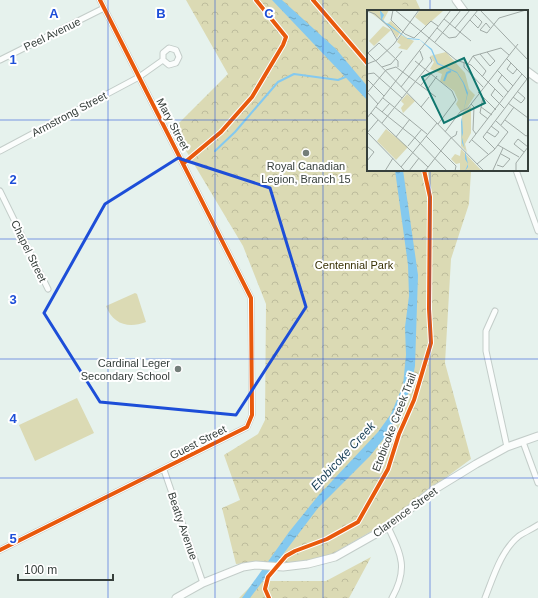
<svg xmlns="http://www.w3.org/2000/svg" width="538" height="598" font-family="Helvetica,sans-serif">
<defs>
<pattern id="park-crowns" width="20" height="18" patternUnits="userSpaceOnUse"><rect width="20" height="18" fill="#dbdab4"/><path d="M2 6a3 3 0 1 1 6 0M12 15a3 3 0 1 1 6 0" fill="none" stroke="#bdbc9c"/></pattern>
<pattern id="water-ripples" width="26" height="14" patternUnits="userSpaceOnUse"><rect width="26" height="14" fill="#84c9ef"/><path d="M2 4q2-2 4 0t4 0M15 11q2-2 4 0t4 0" fill="none" stroke="#6da5c3"/></pattern>
</defs>
<rect width="100%" height="100%" fill="#e6f2ed"/>
<path fill="url(#park-crowns)" d="M186,0h230l5,11h-53v159l103,1 -2,33 -18,55 -6,104 26,96 -94,69 -50,29 -32,7 -34,-2 -25,2 -14,-56 18,-8 -16,-45 34,-21 7,-14 1,-116 -23,-58 -70,-117 55,-55z
M371,557l-22,41h-110l17,-17h70z"/>
<path fill="#dbdab4" d="M358,0h43l4,11h-37v15z
M135,293l2,1 9,28c-18,7 -33,2 -40,-16z
M77,398l17,35 -59,28 -16,-36z"/>
<path fill="url(#water-ripples)" d="M272,0h10l54,49 32,38v14z
M395,170h8l15,105 -3,91 -4,22 -22,44 -19,24 -52,52 -68,90h-8l47,-66 29,-36 60,-64 13,-18 12,-29 3,-30 -1,-28 4,-31 -1,-31z"/>
<g fill="none" stroke-linecap="round" stroke-linejoin="round">
<path stroke="#84c9ef" stroke-width="2" d="M215,151l20,-19 43,-50 16,-8 44,6 10,-4"/>
<g stroke="#c3cdc9" stroke-width="7">
<path id="street" d="M169,48l7,2 3,7 -3,6 -7,2 -6,-5v-7z
M0,60l104,-52
M0,151l139,-74 24,-17
M516,170l22,61
M0,191l48,98
M495,311l-9,20v20l21,96
M523,442l15,41
M164,470l39,113
M388,527c14,29 20,42 4,71
M0,550l247,-123 5,-12 -1,-117 -151,-298
M485,598c8,-20 16,-48 34,-62 6,-4 13,-7 19,-11"/>
</g>
<g stroke="#c3cdc9" stroke-width="9">
<path id="secondary" d="M456,0l8,11
M527,71l11,8
M176,598l27,-15 40,-16 13,-2 27,2 25,-3 27,-7 53,-30 44,-36 44,-27 31,-17 31,-11"/>
</g>
<use href="#street" stroke="#fbfdfc" stroke-width="5"/>
<use href="#secondary" stroke="#fbfdfc" stroke-width="7"/>
<g stroke="#fff" stroke-width="6">
<path id="cycleway" d="M313,0l55,64
M184,163l37,-31 31,-35 31,-52 3,-8 -30,-37
M0,550l247,-123 5,-12 -1,-117 -151,-298
M269,598l-4,-9 3,-12 18,-21 9,-5 32,-12 31,-17 30,-53 11,-35 15,-34 17,-57 -2,-34 1,-112 -6,-27"/>
</g>
<use href="#cycleway" stroke="#e8590c" stroke-width="4"/>
</g>
<path fill="none" stroke="#1d4ed8" stroke-width="3" stroke-linejoin="round" d="M178,158l92,30 36,119 -70,108 -136,-13 -56,-89 61,-109z"/>
<path fill="none" stroke="#1d4ed8" stroke-width="1" stroke-opacity="0.55" d="M108,0v598M215,0v598M323,0v598M430,0v11M0,120h368M527,120h11M430,170v428M0,239h538M0,359h538M0,478h538"/>
<g fill="#747e79" stroke="#fff" stroke-width="1.5">
<circle cx="306" cy="153" r="4"/>
<circle cx="178" cy="369" r="4"/>
</g>
<g text-anchor="middle" stroke-width="4" stroke-linejoin="round" paint-order="stroke">
<g font-size="11" fill="#363f3b" stroke="#fff">
<text transform="translate(52 34) rotate(-26)" y="4">Peel Avenue</text>
<text transform="translate(69 114) rotate(-28)" y="4">Armstrong Street</text>
<text transform="translate(173 124) rotate(62)" y="4">Mary Street</text>
<text transform="translate(29 251) rotate(64)" y="4">Chapel Street</text>
<text transform="translate(394 422) rotate(-69)" y="4">Etobicoke Creek Trail</text>
<text transform="translate(198 442) rotate(-27)" y="4">Guest Street</text>
<text transform="translate(405 512) rotate(-36)" y="4">Clarence Street</text>
<text transform="translate(183 526) rotate(71)" y="4">Beatty Avenue</text>
</g>
<g font-size="11" fill="#363f3b" stroke="#fff">
<text x="306" y="170">Royal Canadian<tspan x="306" dy="13">Legion, Branch 15</tspan></text>
<text x="170" y="367" text-anchor="end">Cardinal Leger<tspan x="170" dy="13">Secondary School</tspan></text>
</g>
<g font-size="11" fill="#383105" stroke="#fff">
<text x="354" y="269">Centennial Park</text>
</g>
<g font-size="12" font-style="italic" fill="#194058" stroke="#fff">
<text transform="translate(343 456) rotate(-47)" y="4">Etobicoke Creek</text>
</g>
</g>
<g transform="translate(367 10)">
<rect width="161" height="161" fill="#e6f2ed"/>
<path d="M53,0h22l1,1 -17,15 -11,-9z" fill="#dbdab4"/>
<path d="M0,0h22l-6,11 4,3 4,-3 10,10 -4,7 -7,-11zM16,16l8,4 -17,16 -5,-5zM34,25l13,6 -7,9 -9,-2 3,-3 -4,-3zM79,42l19,21 4,16 6,6 -8,13 -6,4 -5,-8 2,-4 -4,-9 -14,-10 2,-7 -12,-5 4,-7 -4,-6zM40,84l8,7 -12,12 -2,-5 3,-4 -3,-3zM104,96v27l-6,11 2,8 -6,-6v-24l2,-10zM19,119l22,18 -12,13 -19,-19zM94,139l21,22h-22v-8l-4,1 -5,-5 4,-5 5,2z" fill="#dbdab4"/>
<path d="M13,0l4,5 -2,4 4,4 3,1 18,14 12,1 13,10 6,14 19,9 7,11 4,10 -6,24 1,16 -1,4 6,27v3l-3,4 3,-7 -3,-5v-10l-3,-6 -1,-21 6,-27 -4,-12 -6,-10 -20,-9 -6,-14 -11,-10 -12,-1 -22,-15 -5,-4z" fill="#84c9ef"/>
<path fill="none" stroke="#84c9ef" stroke-width="2" d="M77,71l3,-8 4,-2"/>
<path fill="none" stroke="#a0aaa6" stroke-width="1" d="M26,0l-2,10 14,14 9,4M28,0l61,50 15,5 32,32M113,0l48,50M0,1l8,3 16,15 6,11M77,9l27,22M103,10l8,8 4,-6 -8,-8M70,18l12,10 7,-1 22,-27M88,18l15,-18M123,18l-4,-5 -6,7 7,3 12,-15 27,-8M47,28l17,-17 7,5M68,32l26,-32M0,42l117,119M1,43l11,-10 19,18v6M113,44l10,12 5,-5 -8,-9M106,46l13,15 -4,6M48,51l37,30 4,9 -18,24M97,53v4l19,20M144,53l-4,6 6,5 4,-5M0,54l10,-4 17,-16 25,-34M101,54l5,-8 28,-8 8,7M15,57l9,-3 11,-13M130,60l16,16M0,64l7,-1 28,25M135,65l-4,6 10,11M0,69l17,17M54,75l10,-11M34,77l22,-28 -3,-8M128,79l-4,6 13,13M60,80l10,-14M0,82l11,12M111,82l18,18M0,83l19,-23 10,-3 40,30M116,87l-3,16 8,6M146,87l8,6 2,-2 2,-3 -8,-7M16,88l44,36M141,93l20,15M104,94l3,3 -1,23 3,4M9,97l39,31 32,33M54,97l8,-10M114,97l11,8M15,102l8,-9M4,103l57,54M0,108l84,-108M138,110l21,16 2,-1M15,113l50,-62 -2,-4M134,115l13,-18M0,122l38,39M78,122l15,-20 8,-4 50,-64M120,122l8,5 4,-5 -8,-6M0,123l11,-13M59,126l30,30 -1,5M29,127l14,-18M105,130l16,14M102,133l53,-69M131,135l21,12M41,136l14,-17M128,139l-12,-12 44,-58 -21,-21M157,142l-10,-8 4,-5 10,8M0,151l7,-9 -6,-5M110,154l17,-14 14,-18 -12,-11M130,155l6,2 7,-8 -9,-5M34,157l36,-44M126,160l10,-22M18,161l8,-13M42,161l10,-13M58,161l26,-33 5,-3 1,-4M149,161v-8l12,-16"/>
<path fill="#0f766e" fill-opacity="0.15" stroke="#0f766e" stroke-width="2" d="M97,48l21,45 -41,20 -22,-46z"/>
<rect width="161" height="161" fill="none" stroke="#363f3b" stroke-width="2"/>
</g>
<g font-size="13" text-anchor="middle" font-weight="bold" fill="#1d4ed8" stroke="#fff" stroke-width="4" stroke-linejoin="round" paint-order="stroke">
<text x="54" y="18">A</text>
<text x="161" y="18">B</text>
<text x="269" y="18">C</text>
<text x="13" y="64">1</text>
<text x="13" y="184">2</text>
<text x="13" y="304">3</text>
<text x="13" y="423">4</text>
<text x="13" y="543">5</text>
</g>
<path d="M18 574v6h95v-6" fill="none" stroke="#363f3b" stroke-width="2"/>
<text x="24" y="574" font-size="12" fill="#363f3b" stroke="#ffffff" stroke-width="3" paint-order="stroke">100 m</text>
</svg>
